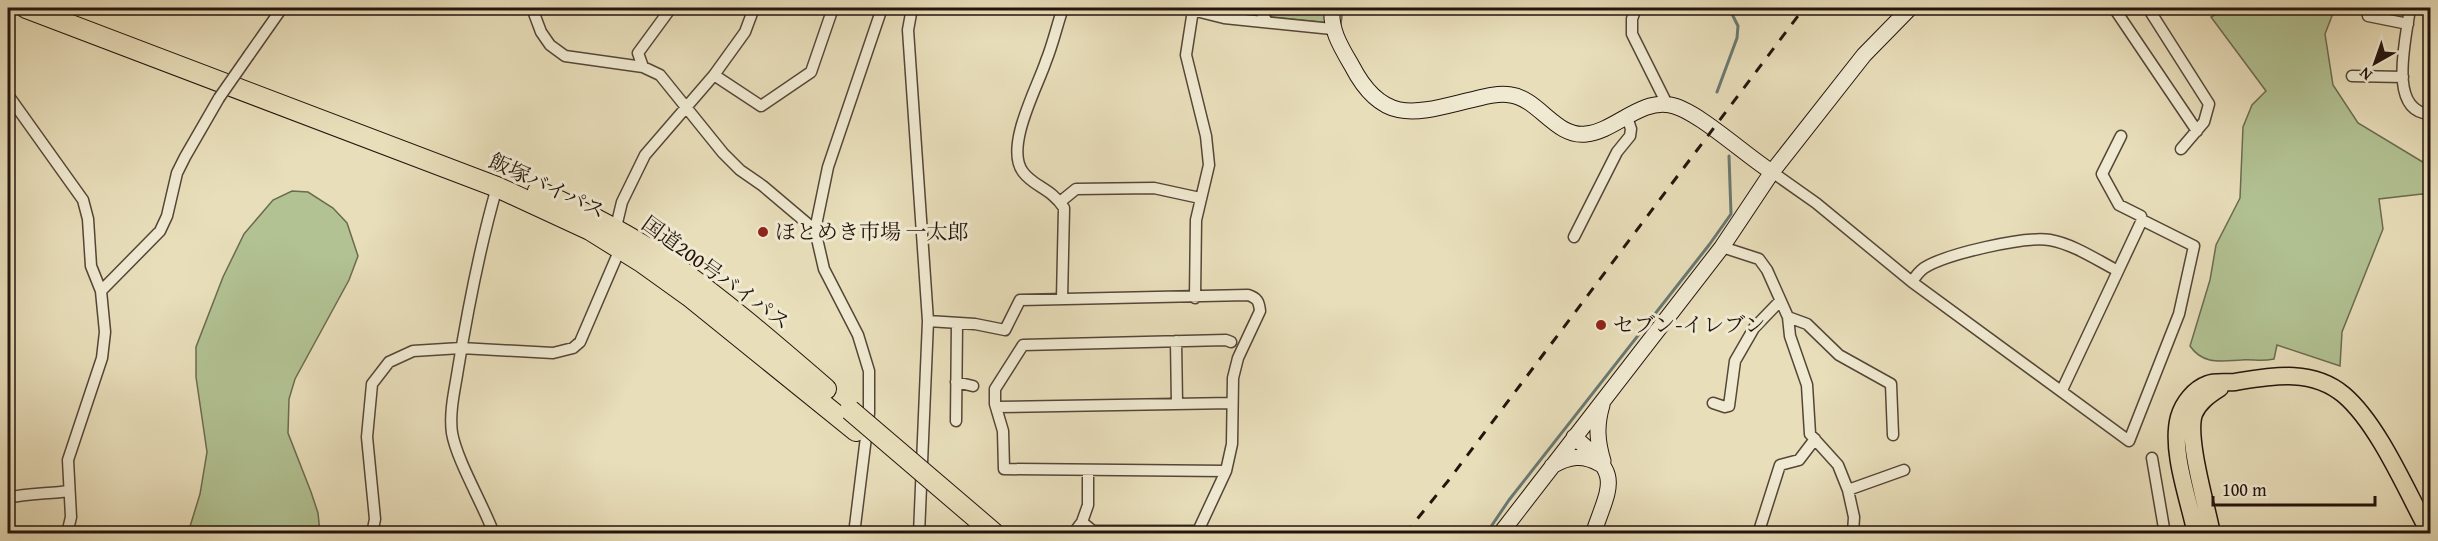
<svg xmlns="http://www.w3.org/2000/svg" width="2438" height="541" font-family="'Gentium Book Plus','Noto Serif JP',serif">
<rect width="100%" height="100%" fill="#e8deba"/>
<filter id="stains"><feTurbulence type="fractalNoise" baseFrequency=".00333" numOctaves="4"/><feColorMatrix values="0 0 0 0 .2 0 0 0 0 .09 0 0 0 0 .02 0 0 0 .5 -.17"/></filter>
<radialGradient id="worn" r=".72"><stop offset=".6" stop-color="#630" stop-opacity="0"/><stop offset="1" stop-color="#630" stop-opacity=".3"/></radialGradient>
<path fill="#b2c293" stroke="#6b6b50" stroke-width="1.5" d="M1267,8h76l-2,16 -69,-7z
M2229,8h106l-10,26 8,51 25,38 68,41 4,1v31l-8,-2 -43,5 4,30 -41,103 -2,34 -63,-21 -3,14c-14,3 -20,0 -33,1 -20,1 -38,5 -51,-14l20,-66 6,-35 24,-47 3,-71 9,-22 14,-14 -55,-74z
M292,191l16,1 25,16 14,15 11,33 -9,24 -54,99 -6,20 -1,34 23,59 7,21 2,20h-132l12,-39 7,-42 -11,-75v-30l27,-70 21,-43 29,-34z"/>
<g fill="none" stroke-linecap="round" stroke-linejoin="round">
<path stroke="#6a7872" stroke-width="3" d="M1717,92l20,-54 1,-12 -9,-18
M1486,534l23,-34 200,-255 22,-31 -2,-58"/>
<g stroke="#554638" stroke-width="13">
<path id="street" d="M532,8l9,24 9,13 15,11 78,11 17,8 63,78 17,17 23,16 52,44
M912,8l-4,22 20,291 -9,213
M1184,8l40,10 108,11
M1259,8l8,14
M1636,8l-4,11v15l35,70
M2114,8l83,123
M2148,8l61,96 -5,18 -23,27
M2410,8c-3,27 -24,104 20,106
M1193,10l-7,45 20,81 3,29 -13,55 -1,78
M2368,16l40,8
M249,55l33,-47
M643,67l-5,-14 33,-45
M714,75l47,31 50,-34 22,-64
M2352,76l51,1
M8,95l75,105 5,19 3,47 10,25 4,41 -3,26 -34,102 3,57 -4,17
M2121,136l-19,38 17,31 22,11 1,4
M1772,172l44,31 96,79 217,159 50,-127 15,-68 -52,-26 -24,51c-21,-11 -45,-27 -68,-31 -26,-4 -104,14 -126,28 -4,3 -9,9 -12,14
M1060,202l16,-13 78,-1 46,10
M615,231l7,-29 23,-47 69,-80 31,-43 9,-24
M1574,237l43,-85 13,-16 1,-7 -4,-12
M1722,247l37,12 8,11 21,47 19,7 32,31 52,29 2,51
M101,291l59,-60 7,-15 10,-43 8,-16 34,-59
M1062,299l2,-91c-13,-20 -30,-21 -41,-36 -19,-25 15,-86 23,-111 7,-17 11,-36 17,-53
M1788,317l2,19 17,49 3,49 28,31 10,25 6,27 -1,17
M928,321l47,3 30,6 15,-30 228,-5c9,3 11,6 12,16l-22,47 -5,20 -1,66 -6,27 -28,60h-105l-11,-9 -9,12
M1176,341l1,63
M956,382l17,4
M2062,390l56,-119
M1713,403l12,4 4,-1 6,-45 19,-33 26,-27
M996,407l236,-4
M956,421l1,-98
M2152,458l13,76
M1226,471l-222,-2 -1,-38 -8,-27v-15l28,-44 203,-5 5,2
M1848,490l56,-20
M8,498c19,-5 41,-4 61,-7
M1082,522l6,-17v-35
M372,534l3,-15 -8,-82 5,-53 17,-22 24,-11 48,-3 92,5 20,-5 7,-6 40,-93 -1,-3
M494,534c-11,-30 -37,-73 -42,-101 -3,-21 3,-44 6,-64 10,-61 22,-123 39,-182
M854,534l15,-121v-42l-11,-36 -34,-66 -9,-39 13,-63 54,-159
M1758,534l22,-69 19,-5 16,-21"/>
</g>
<g stroke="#24140d" stroke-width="17">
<path id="secondary" d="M1332,8c-2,22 9,39 20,58 32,62 67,46 123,33 12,-3 24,-6 36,-4 28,4 45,43 75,39 29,-3 54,-35 84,-29 26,4 76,51 102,67
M1602,405c-6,20 -5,36 1,56
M1574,437c47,39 38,43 19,97
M1552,466c17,-10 31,-12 48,-2
M1500,534l222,-287 50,-75 92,-117 46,-47"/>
</g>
<g stroke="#24140d" stroke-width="19">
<path id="primary" d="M2196,534c-7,-34 -26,-84 -17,-117 4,-14 15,-28 29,-33 7,-3 19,-1 27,-2 37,-6 77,-14 109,13 35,30 63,97 86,139
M2212,534c-5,-27 -26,-96 -18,-120 5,-12 15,-19 26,-26"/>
</g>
<g stroke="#24140d" stroke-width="22">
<path id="highway" d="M26,8l471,179 93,43 53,33 46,33 167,135
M538,191c44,20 88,42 128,69 56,39 109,85 160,129"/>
</g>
<use href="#street" stroke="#f0ead2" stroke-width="10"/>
<use href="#secondary" stroke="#f0ead2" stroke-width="15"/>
<use href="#primary" stroke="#e8deba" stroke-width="16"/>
<use href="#highway" stroke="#e8deba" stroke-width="20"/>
<path stroke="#24140d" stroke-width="3" stroke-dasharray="10 10" stroke-linecap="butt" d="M1405,534l43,-53 356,-473"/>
<g stroke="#554638" stroke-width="13" stroke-linecap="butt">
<path id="street-bridge" d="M219,98l30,-43"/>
</g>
<g stroke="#24140d" stroke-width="22" stroke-linecap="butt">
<path id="highway-bridge" d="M850,410l145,124"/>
</g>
<use href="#street-bridge" stroke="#f0ead2" stroke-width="10"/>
<use href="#highway-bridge" stroke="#e8deba" stroke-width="20"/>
</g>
<g fill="#8f2418" stroke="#f0ead2" stroke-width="2">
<circle cx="763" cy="232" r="6"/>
<circle cx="1601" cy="325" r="6"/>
</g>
<g text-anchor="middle" stroke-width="6" stroke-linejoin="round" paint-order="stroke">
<g font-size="21" fill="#24140d" stroke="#f0ead2">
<text transform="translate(547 186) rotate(25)" y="7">飯塚バイパス</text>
<text transform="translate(716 273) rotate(36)" y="7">国道200号バイパス</text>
</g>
<g font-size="21" fill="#24140d" stroke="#f0ead2" text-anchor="start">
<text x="775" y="239">ほとめき市場 一太郎</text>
<text x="1613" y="332">セブン-イレブン</text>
</g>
</g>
<rect width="2438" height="541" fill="none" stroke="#e8deba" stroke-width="30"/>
<rect x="9" y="9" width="2420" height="523" fill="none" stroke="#24140d" stroke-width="3"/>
<rect x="15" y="15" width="2408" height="511" fill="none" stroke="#24140d" stroke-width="1.5"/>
<g transform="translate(2375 63) rotate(220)" stroke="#f0ead2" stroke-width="4.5" paint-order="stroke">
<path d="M0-4.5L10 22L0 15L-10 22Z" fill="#24140d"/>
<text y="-9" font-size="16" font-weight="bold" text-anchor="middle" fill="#24140d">N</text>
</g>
<path d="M2213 496v9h162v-9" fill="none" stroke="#24140d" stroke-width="3"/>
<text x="2222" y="496" font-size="18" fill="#24140d" stroke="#f0ead2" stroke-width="4.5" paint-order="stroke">100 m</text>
<rect width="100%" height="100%" filter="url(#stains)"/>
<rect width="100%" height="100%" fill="url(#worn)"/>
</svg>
